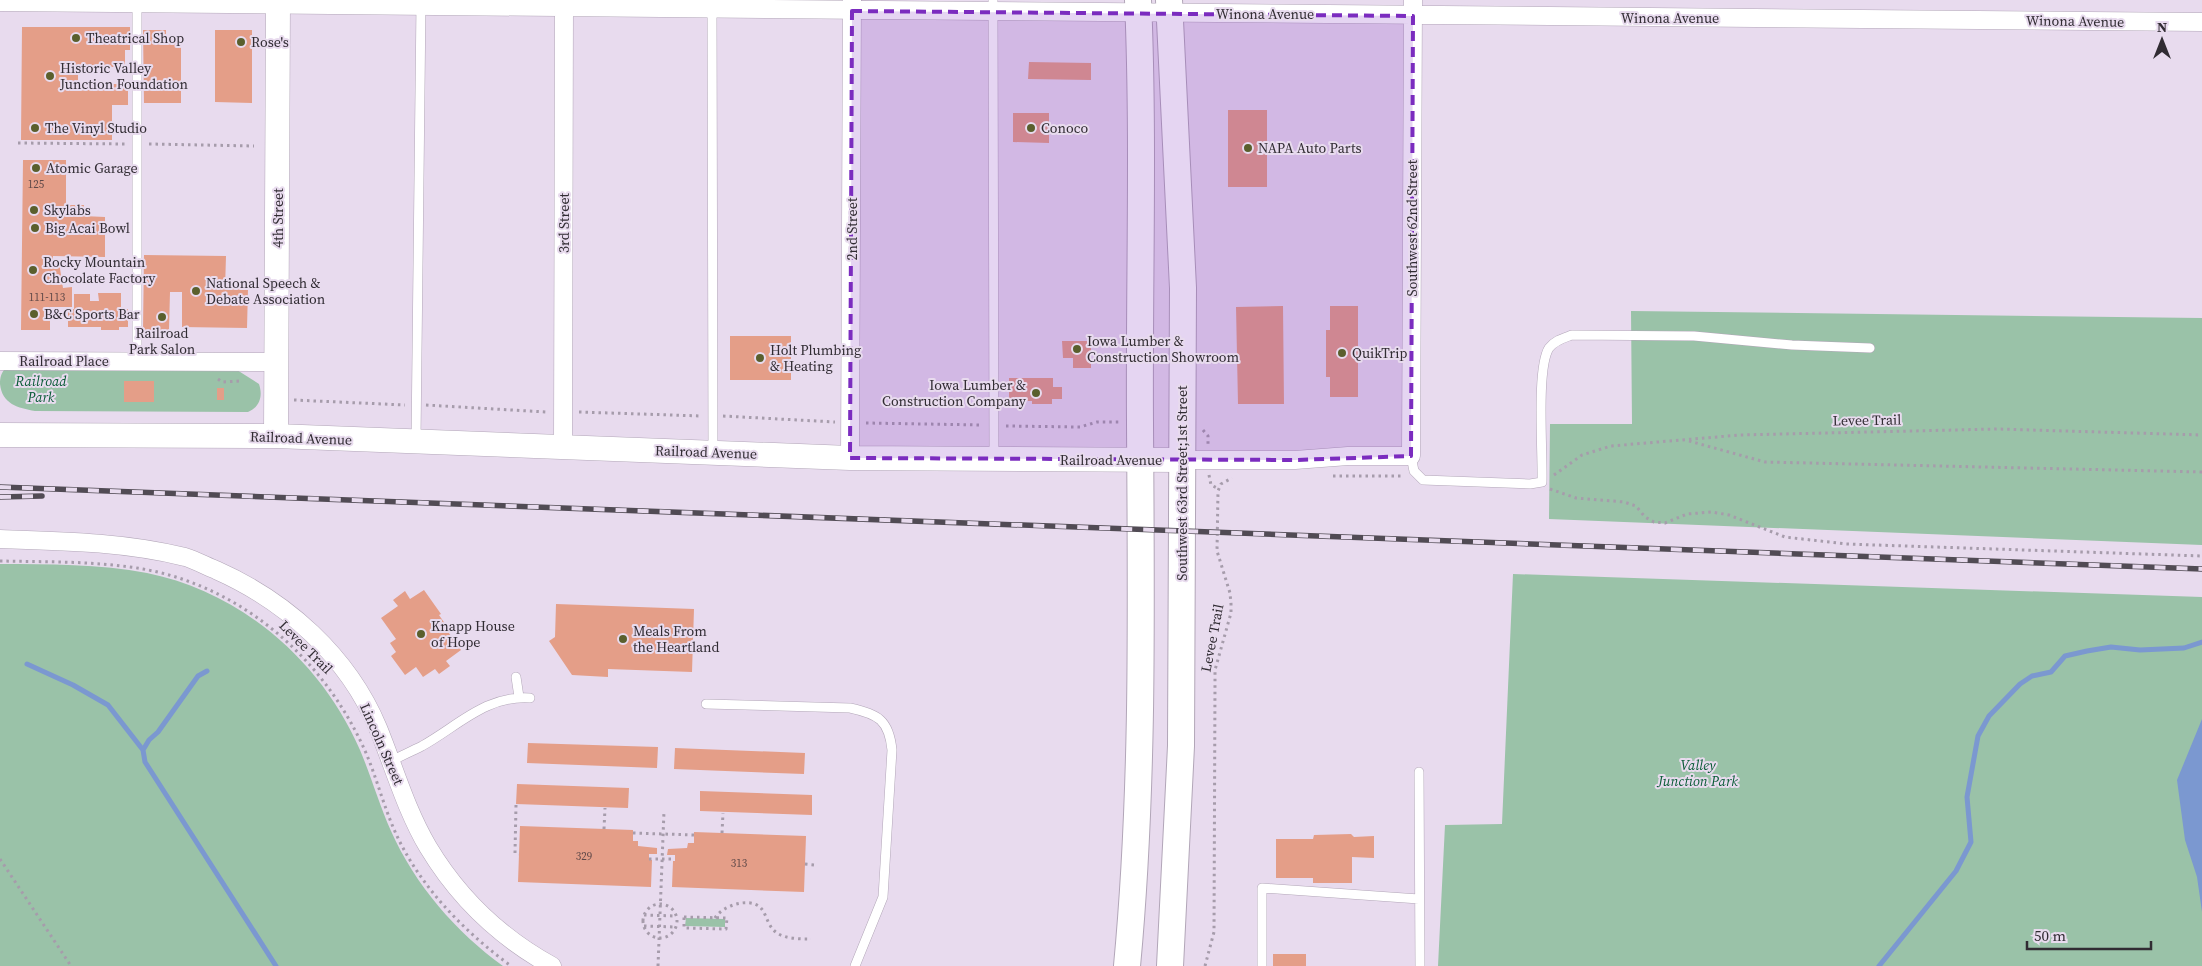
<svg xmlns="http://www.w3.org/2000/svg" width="2202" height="966" font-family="'Source Serif 4',serif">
<rect width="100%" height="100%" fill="#e8dbee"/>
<path fill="#9ac2a8" d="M1631,311l571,7v227l-653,-26 1,-95h82z
M5,369l232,1 22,14c4,12 1,23 -11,28l-213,-1c-17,-3 -33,-7 -35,-27 0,-6 1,-11 5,-15z
M0,564c48,0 100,0 147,9 95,19 175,89 213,177 11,26 19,54 31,81 24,54 65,101 112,135h-503z
M1513,574l689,23v369h-764l7,-141 57,-1z
M686,918l39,1v8l-40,-1z"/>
<path fill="#7b98d0" d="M2202,719v193l-5,-35 -12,-37 -8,-60z"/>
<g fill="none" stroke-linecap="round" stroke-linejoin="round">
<path stroke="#7b98d0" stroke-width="5" d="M27,664l46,21 35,20 35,45
M207,671l-9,5 -40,56 -9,8 -6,10 2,12 131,204
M1879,966l77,-95 15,-29 -4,-45 11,-61 11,-20 31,-32 12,-8 19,-4 14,-16 22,-5 24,-4 29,3 44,-2 18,-6"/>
</g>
<path fill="#e49e88" d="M22,27h108v23h-5v17h-47v17h50v21h-16v35h-91z
M143,30h23v13h15v60h-37z
M215,30h37v73l-37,-1z
M1029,62l62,1v17l-63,-1z
M1228,110h39v77h-39z
M1013,113h36v30l-36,-1z
M23,160h43v45h18l-1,11 22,1v40l-52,-1v7l6,-1 4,26 9,-1v20h-22v23h-29z
M144,255l82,1 -1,33h23l-1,39 -65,-1v-35h-12l-1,38h-26z
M98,293h23v16h7v18h-9v3h-18v-3h-33v-18h6v-15h16v7h9z
M1283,306l1,98h-46l-2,-97z
M1330,306h28v91h-28v-20h-4v-47h4z
M730,336h61v44h-61z
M1062,341h29v27h-18v-10h-10z
M1009,378h44v9h9v12h-10v5h-20v-3h-23z
M124,381h30v21h-30z
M217,388h7v12h-7z
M424,590l17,24 -2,1 9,13 -2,1 15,21 -15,11 4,5 -11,8 -4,-5 -12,8 -7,-10 -11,8 -14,-19 5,-4 -6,-9 6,-4 -15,-21 17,-12 -5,-6 12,-9 5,8z
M556,604l138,5 -2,63 -84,-3v8l-36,-2 -23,-34 6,-4z
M528,743l130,4 -1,21 -130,-5z
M675,748l130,5 -1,21 -130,-5z
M517,784l112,4 -1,20 -112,-4z
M700,791l112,4v20l-112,-4z
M520,826l113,4v11h5v5l19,2v6h-8v6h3l-1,27 -133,-5z
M694,832l112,4 -2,56 -132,-5 1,-26h2v-6h-8l1,-6 19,-1 1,-5h6z
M1351,834l3,3 20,-1v22l-22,-1v26h-39v-5h-37v-39h37l1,-4z
M1273,954h33v12h-33z"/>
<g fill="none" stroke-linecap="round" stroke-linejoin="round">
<g stroke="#b2a6b8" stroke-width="10">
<path id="lane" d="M993,0l1,457
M137,4v357
M712,5l1,447
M416,440l5,-437
M1411,456l3,15 9,9 107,4 12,-2c1,-28 -6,-114 7,-134 6,-8 15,-10 23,-13l122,1 98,9 78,3
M516,677l3,20
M706,704l144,4c28,6 39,12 42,42l-9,147 -28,69
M391,761c10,-5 21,-10 31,-15 36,-20 64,-51 108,-48
M1419,772l1,194
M1262,966v-78l157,11"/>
</g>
<g stroke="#b2a6b8" stroke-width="19">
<path id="street" d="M0,2l2202,20
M0,361l277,1
M563,446l1,-446
M850,458l2,-457
M1181,460h114l53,-4h63l2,-456
M0,539c62,2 125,3 185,18 10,3 21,9 31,13 70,31 132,86 162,158 16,39 28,82 50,119 30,50 73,91 124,119"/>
</g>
<g stroke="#b2a6b8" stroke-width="25">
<path id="secondary" d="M0,435l276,1 574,22 331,2
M276,436l2,-436"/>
</g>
<g stroke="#b2a6b8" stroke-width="28">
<path id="primary" d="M1169,0l14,288 -2,458 -11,220
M1127,966c17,-180 14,-363 13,-544 -1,-140 4,-281 -2,-422"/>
</g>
<path stroke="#a69cab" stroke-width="3" stroke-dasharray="2.5 4" stroke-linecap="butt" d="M18,143l107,1
M149,144l105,2
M218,379l4,3 18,-1
M294,400l111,5
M426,405l121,7
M579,412l123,4
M723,416l112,6
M866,423l116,2
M1006,426l74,1 17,-5h24
M1203,430l5,6v8
M1689,441l76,21 437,10
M1209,475l2,10 8,4
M1554,475l28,-20 29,-9 129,-11 257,-6 205,6
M1333,476h71
M1550,489l26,9 48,4 12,4 9,11 9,5 11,1 22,-9 25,-2 17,3 56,22 61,7 356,12
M0,561c47,1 97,0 143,8 95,17 174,84 216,169 16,31 23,66 38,98 25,53 68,96 114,130
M516,805l-1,48 4,1
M604,829l1,-21
M633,833l61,2
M722,833l1,-20
M0,859l71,107
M649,859h26
M805,864l10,1
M643 921a17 17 0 1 1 34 0a17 17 0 1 1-34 0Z
M644,915l32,1
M684,917l43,1 -1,11 -42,-1z
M715,918c7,-12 33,-21 45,-11 7,7 7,19 17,26 9,6 23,6 34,6
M644,926l32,1
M658,966l6,-155
M1205,966l9,-34 1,-250v-12l16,-57v-9l-1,-11 -13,-42 1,-60 3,-7 11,-6"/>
<use href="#lane" stroke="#fff" stroke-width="9"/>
<use href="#street" stroke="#fff" stroke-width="18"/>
<use href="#secondary" stroke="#fff" stroke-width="24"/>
<use href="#primary" stroke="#fff" stroke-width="26"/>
<g stroke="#514b54" stroke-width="5.5">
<path id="rail" d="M0,487l2202,82
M0,497l42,-1"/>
</g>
<use href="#rail" stroke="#e8dbee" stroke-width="4" stroke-dasharray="11" stroke-linecap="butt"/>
</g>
<path fill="#7b2cbf" fill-opacity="0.2" stroke="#7b2cbf" stroke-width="4" stroke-dasharray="10 6" stroke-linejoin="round" d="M852,11l561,5 -2,440 -116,4 -445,-2z"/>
<g fill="#5a5f2d" stroke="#e8dbee" stroke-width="2">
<circle cx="76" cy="38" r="5"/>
<circle cx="241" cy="42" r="5"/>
<circle cx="50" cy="76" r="5"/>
<circle cx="35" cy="128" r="5"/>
<circle cx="1031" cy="128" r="5"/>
<circle cx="1248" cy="148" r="5"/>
<circle cx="36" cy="168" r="5"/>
<circle cx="34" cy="210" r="5"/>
<circle cx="35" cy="228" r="5"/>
<circle cx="33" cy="270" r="5"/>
<circle cx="196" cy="291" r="5"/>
<circle cx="34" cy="314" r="5"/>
<circle cx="162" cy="317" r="5"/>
<circle cx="1077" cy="349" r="5"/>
<circle cx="1342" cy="353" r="5"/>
<circle cx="760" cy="358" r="5"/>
<circle cx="1036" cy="393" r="5"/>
<circle cx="421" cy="634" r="5"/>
<circle cx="623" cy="639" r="5"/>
</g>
<g text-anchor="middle" stroke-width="4" stroke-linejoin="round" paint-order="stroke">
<g font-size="11" fill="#5e4848">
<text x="36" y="188">125</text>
<text x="47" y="301">111-113</text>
<text x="584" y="860">329</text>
<text x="739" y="867">313</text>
</g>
<g font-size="14" fill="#312c33" stroke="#e8dbee">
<text x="1265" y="19">Winona Avenue</text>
<text x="1670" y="23">Winona Avenue</text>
<text transform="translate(2075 21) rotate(1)" y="5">Winona Avenue</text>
<text transform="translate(278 218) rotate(-90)" y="5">4th Street</text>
<text transform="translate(564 223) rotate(-90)" y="5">3rd Street</text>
<text transform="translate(1412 228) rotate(-90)" y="5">Southwest 62nd Street</text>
<text transform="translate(852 229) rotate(-90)" y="5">2nd Street</text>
<text x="64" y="366">Railroad Place</text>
<text transform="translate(1867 420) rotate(-1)" y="5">Levee Trail</text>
<text transform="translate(301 438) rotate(2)" y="5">Railroad Avenue</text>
<text transform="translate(706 452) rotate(2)" y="5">Railroad Avenue</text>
<text x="1111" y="465">Railroad Avenue</text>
<text transform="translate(1182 483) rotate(-90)" y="5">Southwest 63rd Street;1st Street</text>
<text transform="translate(1212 638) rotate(-79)" y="5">Levee Trail</text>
<text transform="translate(306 647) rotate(45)" y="5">Levee Trail</text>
<text transform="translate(382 744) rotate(66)" y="5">Lincoln Street</text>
</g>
<g font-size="14" fill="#312c33" stroke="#e8dbee" text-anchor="start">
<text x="86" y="43">Theatrical Shop</text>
<text x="251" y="47">Rose's</text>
<text x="60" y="73">Historic Valley<tspan x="60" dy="16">Junction Foundation</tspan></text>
<text x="45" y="133">The Vinyl Studio</text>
<text x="1041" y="133">Conoco</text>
<text x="1258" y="153">NAPA Auto Parts</text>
<text x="46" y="173">Atomic Garage</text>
<text x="44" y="215">Skylabs</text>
<text x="45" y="233">Big Acai Bowl</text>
<text x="43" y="267">Rocky Mountain<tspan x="43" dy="16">Chocolate Factory</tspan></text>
<text x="206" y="288">National Speech &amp;<tspan x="206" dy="16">Debate Association</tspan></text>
<text x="44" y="319">B&amp;C Sports Bar</text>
<text x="162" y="338" text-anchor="middle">Railroad<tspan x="162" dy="16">Park Salon</tspan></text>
<text x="1087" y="346">Iowa Lumber &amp;<tspan x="1087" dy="16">Construction Showroom</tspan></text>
<text x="770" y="355">Holt Plumbing<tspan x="770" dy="16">&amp; Heating</tspan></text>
<text x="1352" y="358">QuikTrip</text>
<text x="1026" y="390" text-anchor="end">Iowa Lumber &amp;<tspan x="1026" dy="16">Construction Company</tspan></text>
<text x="431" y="631">Knapp House<tspan x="431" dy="16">of Hope</tspan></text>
<text x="633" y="636">Meals From<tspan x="633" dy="16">the Heartland</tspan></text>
</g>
<g font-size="14" font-style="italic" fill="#085b36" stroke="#e8dbee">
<text x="41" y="386">Railroad<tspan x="41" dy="16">Park</tspan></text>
<text x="1698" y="770">Valley<tspan x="1698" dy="16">Junction Park</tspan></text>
</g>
</g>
<g transform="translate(2162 40)" stroke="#e8dbee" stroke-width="4" paint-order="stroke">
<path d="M0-4L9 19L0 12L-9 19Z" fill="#312c33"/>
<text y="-8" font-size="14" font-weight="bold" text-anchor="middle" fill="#312c33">N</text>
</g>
<path d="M2027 941v8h124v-8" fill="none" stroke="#312c33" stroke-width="2.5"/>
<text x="2034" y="941" font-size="15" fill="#312c33" stroke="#e8dbee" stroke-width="4" paint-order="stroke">50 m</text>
</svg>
